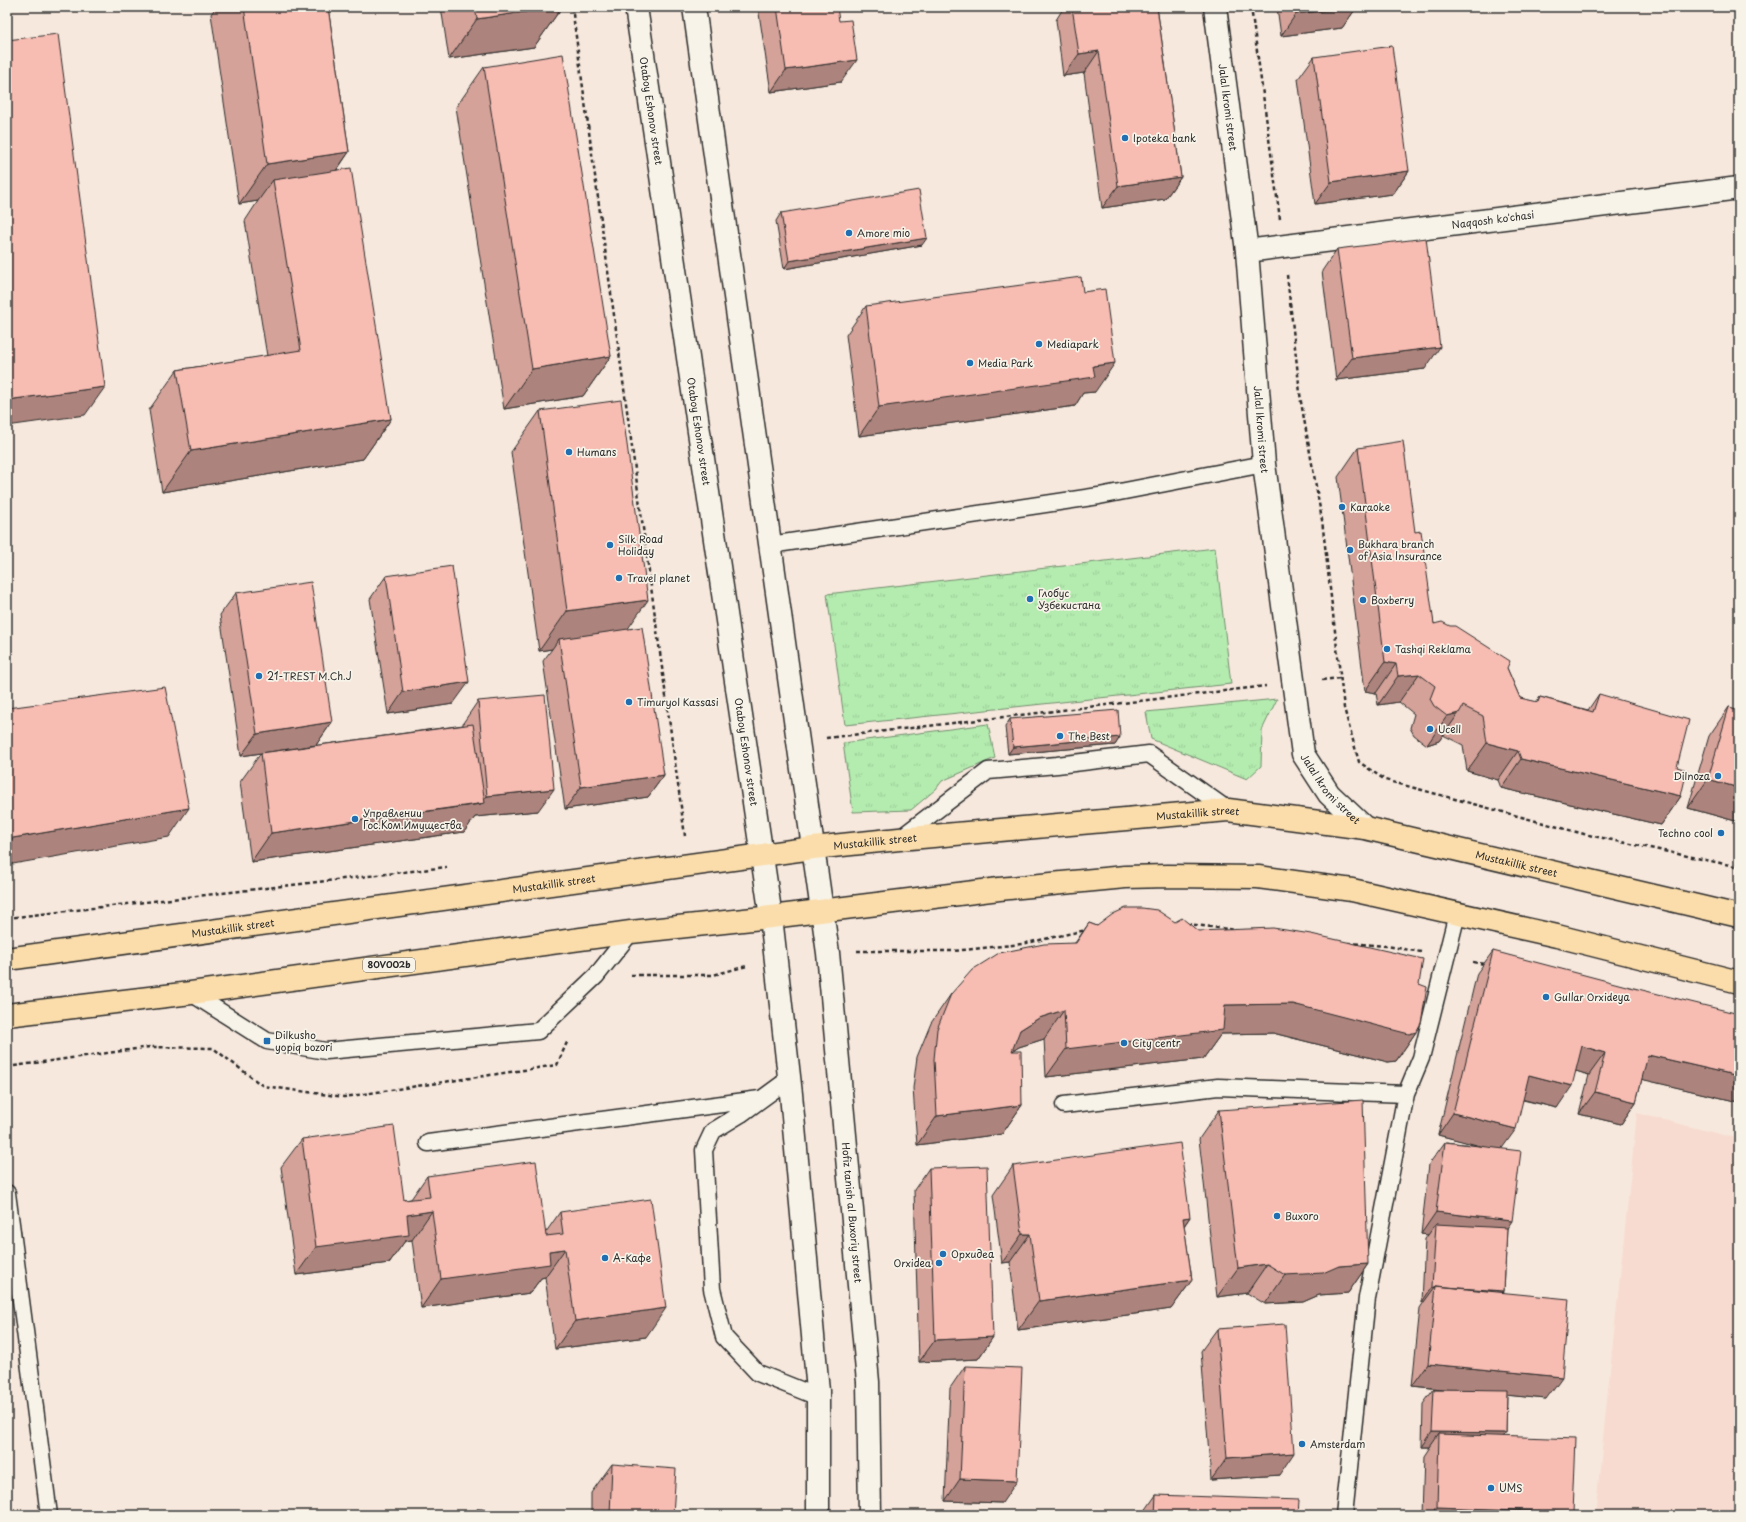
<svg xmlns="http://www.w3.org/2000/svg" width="1746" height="1522" font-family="'Playpen Sans',sans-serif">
<defs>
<pattern id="grass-tufts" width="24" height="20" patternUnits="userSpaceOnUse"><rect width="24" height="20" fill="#b4ecaf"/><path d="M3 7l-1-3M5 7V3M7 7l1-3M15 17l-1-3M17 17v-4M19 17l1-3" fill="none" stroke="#9bcb97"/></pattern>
</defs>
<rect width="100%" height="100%" fill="#f7e8dd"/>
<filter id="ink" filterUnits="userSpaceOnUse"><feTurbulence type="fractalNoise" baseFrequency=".025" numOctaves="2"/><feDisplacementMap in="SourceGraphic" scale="8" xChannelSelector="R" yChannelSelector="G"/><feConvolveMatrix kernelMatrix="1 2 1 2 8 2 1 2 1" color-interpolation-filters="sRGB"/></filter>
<g filter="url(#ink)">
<path fill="#f7dbd0" d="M1637,1113l102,26v376h-144z"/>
<path fill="url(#grass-tufts)" stroke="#708c6d" d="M1215,548l16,136 -386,41 -18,-131z
M1277,699l-15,31 -1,36 -14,13 -96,-40 -5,-27z
M988,724l7,34 -53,23 -6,8 -25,21 -58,2 -10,-69z"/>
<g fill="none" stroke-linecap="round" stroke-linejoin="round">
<g stroke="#2b2b2b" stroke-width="19">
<path id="lane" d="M770,545l329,-49 165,-32
M899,839l89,-68 69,-6 92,-11 79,56
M191,993l76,48 59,10 212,-20 58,-55 35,-44
M789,1079l-48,35 -28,17 -9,19 8,139 12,48 34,36 60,24
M1064,1105l154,-18 188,7
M428,1143l332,-44
M7,1193l42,322
M1344,1515l23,-217 39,-204 15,-36 36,-144"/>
</g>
<g stroke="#2b2b2b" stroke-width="25">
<g id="street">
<path id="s1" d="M1247,251l492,-63"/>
</g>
</g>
<g stroke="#2b2b2b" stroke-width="25">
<g id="secondary">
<path id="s2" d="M636,7l135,910 20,177 27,297v124"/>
<path id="s3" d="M694,7l134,946 40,429 2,133"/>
<path id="s4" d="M1215,7l32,244 17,213 39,290 26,40 36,34"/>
</g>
</g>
<g stroke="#2b2b2b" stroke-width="25">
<g id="primary">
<path id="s5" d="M7,959l806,-111 86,-9 329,-29 137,18 374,88"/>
<path d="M7,1015l184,-22 440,-61 140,-15 228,-28 126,-12 43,-1 90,1 94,13 205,46 182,46"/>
</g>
</g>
<path stroke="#2b2b2b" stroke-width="2.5" stroke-dasharray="4 3" stroke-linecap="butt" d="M572,7l113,829
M1251,7l29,212
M1287,275l14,127 21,118 22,188 15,54 26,18 199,54 155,33
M1322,680l19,-2
M826,738l440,-52
M7,918l440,-51
M1187,924l49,6
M1348,943l39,3 34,6
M857,951h96l69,-7 64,-14
M1473,962l12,2
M631,975h82l34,-9
M7,1067l143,-20 63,1 50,38 81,11 213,-32 11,-25"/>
<use href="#lane" stroke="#f7f3e8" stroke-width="16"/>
<use href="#street" stroke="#f7f3e8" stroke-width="22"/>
<use href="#secondary" stroke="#f7f3e8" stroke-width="22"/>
<use href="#primary" stroke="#fbddab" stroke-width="22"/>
</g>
<path fill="#d4a299" stroke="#2b2b2b" d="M216,7h112l21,145 -12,18 54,249 -28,40 -201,33 -13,-82 28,-40 90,-14 -22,-135 13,-20 -19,3 -28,-190z
M441,7h121l-28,40 -85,12z
M758,7h79l4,75 -70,10z
M1064,7h93l24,170 -16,22 -63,9 -18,-135 -21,3 -7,-56z
M1277,7h80l-15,21 -61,8z
M1314,57l95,114 -16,23 -78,10 -17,-125z
M484,67l127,289 -28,40 -79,13 -48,-302z
M781,213l141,32 -138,24 -8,-48z
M1337,249l88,120 -89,11 -14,-109z
M866,306l229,86 -12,1 -8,13 -216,30 -13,-101z
M540,411l88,218 36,146 -16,22 -83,12 -22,-148 9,-12 -13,2 -28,-199z
M1358,448l57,84 19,92 73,44 13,30 16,4 4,-5 48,13 11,-16 78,73 4,29 -20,29 -160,-37 -3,-8 -31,-9 -4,-26 -20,-10 -4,6 -12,4 -13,-10 -4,-7 4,-14 -15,-12 -21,3 -2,-12 -11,-2 -27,-214z
M386,576l67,128 -65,10 -18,-115z
M236,593l96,129 -16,23 -75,11 -21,-141z
M478,701l60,110 -63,6 -11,15 -213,30 -11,-80 21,-29 202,-28v-2z
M1729,707l10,3v112l-51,-14 21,-72z
M1010,719l110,18 -5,8 -107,9 -3,-27z
M1175,922l23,9 221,53 -3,48 -20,29 -8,1 -115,-29 -52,1 -18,25 -157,18 -2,-38 -25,8 -7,4 10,54 -20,29 -85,11 -4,-57 4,-31 14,-34 20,-29 124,-51 14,-20 8,3z
M1493,951l246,151 -97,-23 -6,23 -15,22 -42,-10 10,-39 -13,-4 -19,37 -34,-8 -22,49 6,79 -3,63 -1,2 43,106 -39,-4 -1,38 -3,4 70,75 -2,3h-149l2,-59 6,-9h-8l1,-43 11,-15h7l-29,-3 8,-78 4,-6h-2l3,-63 3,-4 -7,-1 8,-70 16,-22 38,4 -45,-11 39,-162z
M1219,1110l149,154 -20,29 -29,2 -16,7 -38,2 -18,-11 -30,4 -18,-158z
M302,1139l102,61 7,-1 16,-23 119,56 14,-20 86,125 -91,12 -10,-72 -4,1 -11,15 -109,15 -9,-68 -7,1 -16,22 -93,12 -15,-108z
M1013,1166l177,51 -6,9 8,54 -21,29 -153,21 -8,-68 -8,1 -9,-68z
M929,1168l64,169 -15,22 -59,3 -5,-172z
M1217,1329l62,146 -68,5 -10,-129z
M965,1366l37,137 -57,-2 5,-113z
M612,1464l61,51h-82v-22z
M1156,1495l142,20h-156z
M477,1509l101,6h-105z"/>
<path fill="#ad847d" stroke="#2b2b2b" d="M558,7h4l-28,40 -85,12 28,-40z
M1351,7h6l-15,21 -61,8 15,-22z
M1099,51l-15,22 -21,3 16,-22z
M857,60l-16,22 -70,10 15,-22z
M349,152l-28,40 -48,-12 -15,21 -19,3 28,-40z
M1409,171l-16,23 -78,10 16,-22z
M1181,177l-16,22 -63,9 16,-22z
M927,238l-5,7 -138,24 5,-8z
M1440,347l-15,22 -89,11 16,-22z
M611,356l-28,40 -79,13 28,-40z
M1115,363l-20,29 -12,1 -8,13 -216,30 20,-29 214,-41z
M105,387l-20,28 -78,11v-26z
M391,419l-28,40 -201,33 29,-41z
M648,600l-28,40 -61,-1 -7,10 -13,2 28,-40z
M1385,662l11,2 -20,29 -11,-2z
M1419,674l-20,28 -21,3 20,-29z
M469,682l-16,22 -65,10 15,-22z
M1459,713l-20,28 -12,4 20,-29z
M332,722l-16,23 -75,11 16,-22z
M1120,737l-5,8 -107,9 5,-7z
M1487,743l31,8 -20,29 -31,-9z
M1521,759l160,37 -20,29 -160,-37z
M664,775l-16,22 -83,12 16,-22z
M1708,779l31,9v34l-51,-14z
M554,789l-16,22 -63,6 -11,15 -213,30 20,-29 210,-29 6,-8z
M189,808l-20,29 -162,28v-26z
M1293,1004l123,28 -20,29 -8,1 -115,-29 -52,1 -18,25 -157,18 20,-28 159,-44z
M1064,1010l-20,29 -25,8 -19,12 20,-29 19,-12z
M1582,1046l23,7 -16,22 -23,-7z
M1648,1055l91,21v26l-107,-25z
M1529,1075l43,11 -15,22 -44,-11z
M1595,1092l41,10 -15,22 -42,-10z
M1022,1105l-20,29 -85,11 20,-29z
M1453,1113l63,16 -16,22 -62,-16z
M432,1211l-20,29 -7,1 -16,22 -93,12 20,-28 91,-32z
M1436,1212l76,9 -15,22 -61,-19 -8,11 -7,-1z
M1190,1217l-20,29 13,-28z
M1022,1234h8l-20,28 -8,1z
M565,1249l-20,28 -4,1 -11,15 -109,15 20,-29 108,-28z
M1267,1264l-20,29 -30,4 21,-29z
M1368,1264l-20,29 -29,2 -16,7 -38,2 20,-29 54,-9z
M1192,1280l-21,29 -153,21 21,-29z
M1432,1287h3l-11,15h-2z
M1435,1287l69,4 -10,15z
M666,1308l-20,29 -91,12 20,-28z
M993,1337l-15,22 -59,3 16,-22z
M1428,1364l134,13 -16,22 -134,-13z
M1432,1432l74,1 -11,15 -56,-14 -9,13h-8z
M1294,1453l-15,22 -68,5 16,-22z
M960,1479l57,2 -15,22 -57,-2z
M1437,1507l136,5 -2,3h-139z"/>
<path fill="#f7bcb2" stroke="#2b2b2b" d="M244,7h84l21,145 -82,12z
M475,7h83l-81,12z
M777,7h60l2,14 12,-1 6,40 -71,10z
M1072,7h85l24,170 -63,9 -19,-135 -20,3z
M1295,7h56l-55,7z
M58,34l47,353 -98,13v-360z
M1392,46l17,125 -78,11 -17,-125z
M563,54l48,302 -79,13 -48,-302z
M351,168l40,251 -200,32 -14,-81 124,-20 -28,-170z
M919,190l8,48 -138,23 -8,-48z
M1426,238l14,109 -88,11 -15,-109z
M1081,277l2,15 22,-3 10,74 -22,3 2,11 -216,30 -13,-101z
M621,400l27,200 -81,11 -27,-200z
M1403,441l12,91 6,-1 13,93 8,-2 8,4h5l55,35 -3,7 13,30 18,4 2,-5 53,15 6,-18 90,26 -12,47 10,3 -6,26 -160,-37 -3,-8 -31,-8 -4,-27 -20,-10 -4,7 -12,3 -13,-10 -4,-7 5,-13 -16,-12 -21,2 -2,-12 -11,-2 -27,-214z
M452,566l17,116 -66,10 -17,-116z
M311,582l21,140 -75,12 -21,-141z
M642,627l22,148 -83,12 -22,-148z
M165,687l24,121 -182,31v-131z
M545,695l9,94 -67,7 -9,-95z
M1729,707l10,3v78l-31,-9z
M1118,710l2,27 -107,10 -3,-28z
M473,724l12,79 -214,30 -10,-80z
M1126,908h16l15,2 18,12 7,-4 16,13 75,-3 38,6 112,25 -4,25 8,3 -6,36 -5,9 -7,2 -116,-30 -68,1 -2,25 -157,19 -2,-39 -25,8 -19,12 -8,21h9l1,54 -85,11 -3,-57 3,-30 14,-35 21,-24 27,-17 45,-9 32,-1 13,-20 8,3 16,-12z
M1493,951l137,36 109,27v62l-91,-21 -12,47 -41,-10 10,-39 -23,-7 -10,40 -43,-11 -13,54 -63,-16z
M1363,1100l5,164 -29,2 -16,7 -38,2 -18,-11 -29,4 -19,-158z
M394,1126l10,74 26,-3 -3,-21 109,-15 10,75 17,-2 -3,-22 91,-13 15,109 -91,13 -10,-72 -16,2 1,13 -109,15 -9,-68 -25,4 2,20 -93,12 -14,-108z
M1445,1142l76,9 -9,70 -76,-9z
M1180,1143l10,74 -7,1 9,62 -153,21 -9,-67h-8l-9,-68z
M987,1166l6,171 -58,3 -6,-172z
M1436,1224l71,4 -3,63 -45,-3 -23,-2 -1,1h-3z
M1436,1286l133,13 -7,78 -134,-13z
M1285,1324l9,129 -67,5 -10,-129z
M965,1366l57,2 -5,113 -57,-2z
M1434,1389l73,1 -1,43 -74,-1z
M1439,1434l137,5 -3,73 -136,-5z
M612,1464l64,5 -3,46h-63z
M1156,1495l143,5 -1,15h-143z
M477,1509l101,6h-101z
M1729,1511l10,1v3h-10z"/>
</g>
<g fill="#1f6fb2" stroke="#f7f3e8" stroke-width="1.5">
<circle cx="1125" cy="138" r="4"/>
<circle cx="849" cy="233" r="4"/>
<circle cx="1039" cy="344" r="4"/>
<circle cx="970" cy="363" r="4"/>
<circle cx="569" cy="452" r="4"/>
<circle cx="1342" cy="507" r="4"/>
<circle cx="610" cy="545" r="4"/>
<circle cx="1350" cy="550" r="4"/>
<circle cx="619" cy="578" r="4"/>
<circle cx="1030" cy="599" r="4"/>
<circle cx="1363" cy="600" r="4"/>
<circle cx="1387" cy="649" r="4"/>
<circle cx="259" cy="676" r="4"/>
<circle cx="629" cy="702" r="4"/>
<circle cx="1430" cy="729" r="4"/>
<circle cx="1060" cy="736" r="4"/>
<circle cx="1718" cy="776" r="4"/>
<circle cx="355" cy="819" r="4"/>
<circle cx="1721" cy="833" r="4"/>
<circle cx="1546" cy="997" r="4"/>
<rect x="263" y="1037" width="8" height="8" rx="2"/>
<circle cx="1124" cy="1043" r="4"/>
<circle cx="1277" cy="1216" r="4"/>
<circle cx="943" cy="1254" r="4"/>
<circle cx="605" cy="1258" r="4"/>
<circle cx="939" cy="1263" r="4"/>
<circle cx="1302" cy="1444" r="4"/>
<circle cx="1491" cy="1488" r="4"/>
</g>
<g text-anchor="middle" stroke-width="3.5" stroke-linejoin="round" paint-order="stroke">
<rect fill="#f7f3e8" stroke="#686764" stroke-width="1" x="363" y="958" width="52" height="14" rx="3"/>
<g font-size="9" font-weight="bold" fill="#2b2b2b">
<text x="389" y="968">80V002b</text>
</g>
<g font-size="10" fill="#2b2b2b" stroke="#f7f3e8">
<text dy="4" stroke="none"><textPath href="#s4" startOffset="101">Jalal Ikromi street</textPath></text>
<text dy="4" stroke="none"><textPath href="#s2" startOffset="105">Otaboy Eshonov street</textPath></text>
<text dy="4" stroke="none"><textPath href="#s1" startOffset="248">Naqqosh ko'chasi</textPath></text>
<text dy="4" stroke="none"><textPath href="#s4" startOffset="425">Jalal Ikromi street</textPath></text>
<text dy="4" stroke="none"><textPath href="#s2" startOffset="429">Otaboy Eshonov street</textPath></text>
<text dy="4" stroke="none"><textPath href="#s2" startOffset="753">Otaboy Eshonov street</textPath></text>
<text dy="4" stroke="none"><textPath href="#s4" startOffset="797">Jalal Ikromi street</textPath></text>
<text dy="4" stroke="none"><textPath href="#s5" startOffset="1200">Mustakillik street</textPath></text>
<text dy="4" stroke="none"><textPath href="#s5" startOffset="876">Mustakillik street</textPath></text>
<text dy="4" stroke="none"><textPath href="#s5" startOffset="1524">Mustakillik street</textPath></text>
<text dy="4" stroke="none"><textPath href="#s5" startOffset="552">Mustakillik street</textPath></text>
<text dy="4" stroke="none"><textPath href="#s5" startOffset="228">Mustakillik street</textPath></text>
<text dy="4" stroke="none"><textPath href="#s3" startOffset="1216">Hofiz tanish al Buxoriy street</textPath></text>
</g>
<g font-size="10" fill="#2b2b2b" stroke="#f7f3e8" text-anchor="start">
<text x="1133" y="142">Ipoteka bank</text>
<text x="857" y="237">Amore mio</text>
<text x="1047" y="348">Mediapark</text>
<text x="978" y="367">Media Park</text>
<text x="577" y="456">Humans</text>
<text x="1350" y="511">Karaoke</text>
<text x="618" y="543">Silk Road<tspan x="618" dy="12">Holiday</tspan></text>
<text x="1358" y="548">Bukhara branch<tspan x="1358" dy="12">of Asia Insurance</tspan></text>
<text x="627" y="582">Travel planet</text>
<text x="1038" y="597">Глобус<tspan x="1038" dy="12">Узбекистана</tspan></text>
<text x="1371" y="604">Boxberry</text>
<text x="1395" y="653">Tashqi Reklama</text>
<text x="267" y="680">21-TREST M.Ch.J</text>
<text x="637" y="706">Timuryol Kassasi</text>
<text x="1438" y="733">Ucell</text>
<text x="1068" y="740">The Best</text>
<text x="1710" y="780" text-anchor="end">Dilnoza</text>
<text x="363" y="817">Управлении<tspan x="363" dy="12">Гос.Ком.Имущества</tspan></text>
<text x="1713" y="837" text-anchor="end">Techno cool</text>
<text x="1554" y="1001">Gullar Orxideya</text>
<text x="275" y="1039">Dilkusho<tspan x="275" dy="12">yopiq bozori</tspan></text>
<text x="1132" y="1047">City centr</text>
<text x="1285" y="1220">Buxoro</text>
<text x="951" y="1258">Орхидеа</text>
<text x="613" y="1262">А-Кафе</text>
<text x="931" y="1267" text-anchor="end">Orxidea</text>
<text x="1310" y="1448">Amsterdam</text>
<text x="1499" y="1492">UMS</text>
</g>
</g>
<rect width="1746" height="1522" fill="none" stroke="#f7f3e8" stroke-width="24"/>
<rect x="12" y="12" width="1722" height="1498" fill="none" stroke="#2b2b2b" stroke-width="1.5" filter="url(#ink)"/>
</svg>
